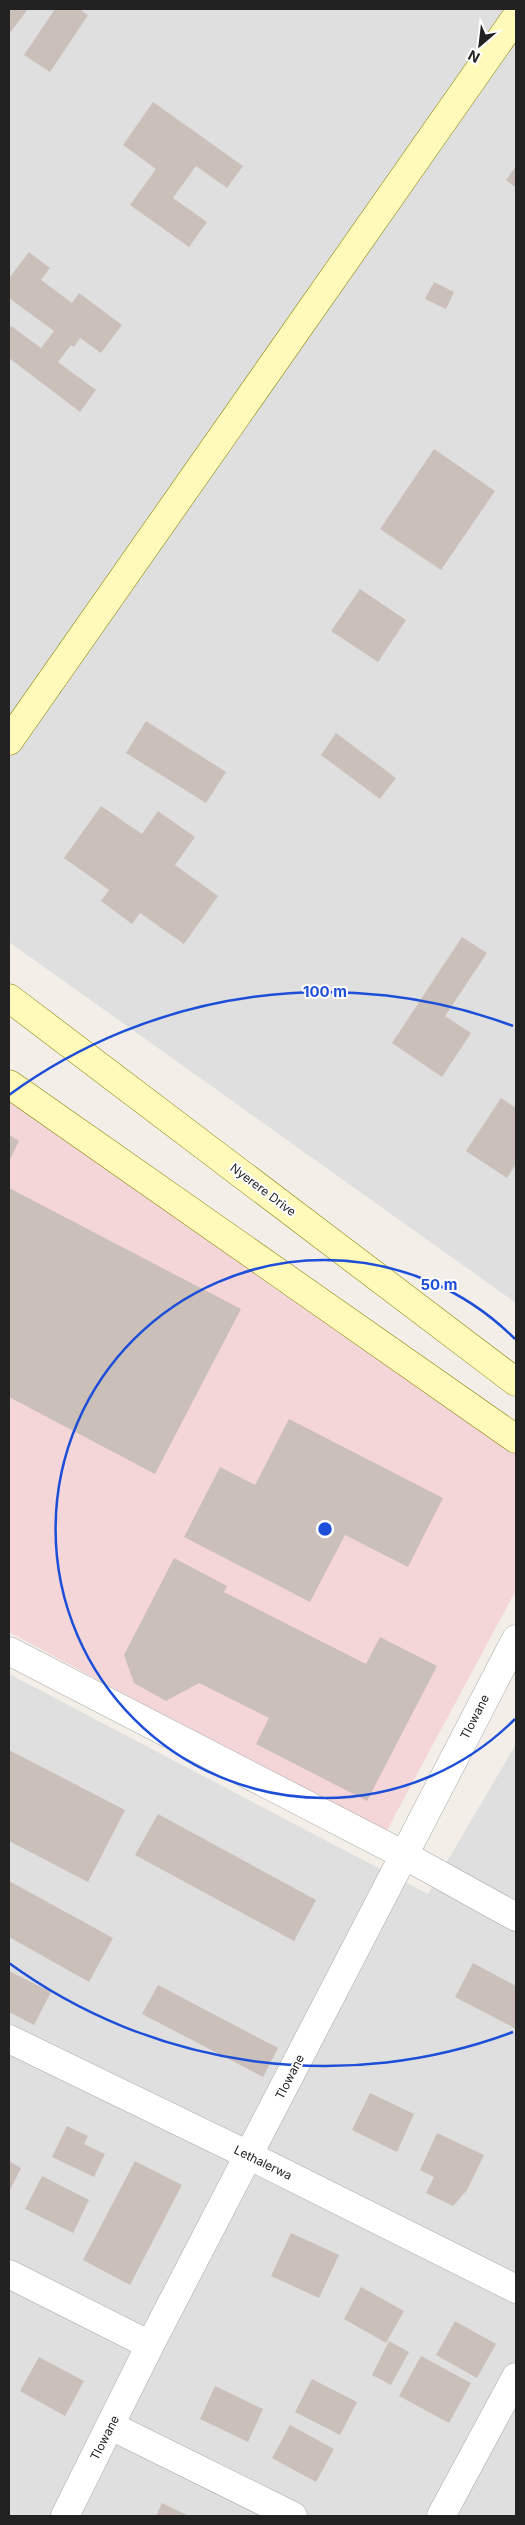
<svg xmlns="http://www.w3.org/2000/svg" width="525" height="2525" font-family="Inter,sans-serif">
<rect width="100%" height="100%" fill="#f3eee8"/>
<path fill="#e0dfdf" d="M9,9h507v1294l-507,-361z
M9,1674l419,220 88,-150v772h-507z"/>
<path fill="#f4d6d9" d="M9,1077l507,370v143l-131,244 -376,-202z"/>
<path fill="#cbbfba" d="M9,9h19l-19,25z
M55,9h24l9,6 -38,57 -26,-17z
M153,102l90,64 -16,22 -31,-22 -23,32 34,24 -18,25 -59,-42 26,-36 -33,-24z
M516,166v22l-10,-8z
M29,252l21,16 -9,12 31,23 7,-10 43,32 -21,28 -21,-15 -6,9 -3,-2 -13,17 38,28 -16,22 -71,-54v-28l2,-4 30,22 13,-17 -45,-33 1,-21z
M434,282l20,10 -8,17 -21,-10z
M434,449l61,42 -54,79 -61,-41z
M360,589l46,31 -28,42 -47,-31z
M146,721l80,51 -20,31 -80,-50z
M336,733l60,45 -16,21 -59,-44z
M101,806l41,28 16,-23 37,26 -20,28 43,31 -34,48 -44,-31 -8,11 -31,-23 8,-11 -45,-32z
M462,937l25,16 -42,63 26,17 -29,44 -50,-34z
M501,1098l15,10v56l-9,14 -41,-27z
M9,1135l10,6 -10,20z
M9,1188l232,121 -86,165 -146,-77z
M289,1419l154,79 -35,69 -63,-32 -35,67 -126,-65 36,-70 35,18z
M174,1558l53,28 -3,6 142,72 14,-27 57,29 -70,135 -111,-57 13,-26 -70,-35 -33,18 -32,-18 -10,-28z
M9,1750l116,60 -37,72 -79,-41z
M158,1814l158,86 -22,41 -159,-86z
M9,1881l104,57 -24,44 -80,-45z
M473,1963l43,23v43l-61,-32z
M9,1971l42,21 -17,33 -25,-13z
M158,1985l120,63 -15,29 -121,-63z
M370,2093l44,21 -17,38 -45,-22z
M67,2126l21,10 -4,8 21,10 -11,23 -42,-20z
M437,2133l47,22 -17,35 -14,16 -27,-13 8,-16 -14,-7z
M9,2161l12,7 -12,24z
M135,2161l47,24 -52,100 -47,-25z
M42,2176l47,24 -16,33 -48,-24z
M291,2233l48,22 -20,43 -48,-22z
M361,2287l43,24 -18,32 -42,-24z
M455,2321l41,23 -19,34 -41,-23z
M389,2341l20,11 -18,33 -19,-10z
M421,2356l50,27 -22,40 -50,-27z
M39,2357l45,24 -19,35 -45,-25z
M312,2379l45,23 -17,33 -45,-23z
M215,2386l48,23 -15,33 -48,-23z
M290,2425l44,24 -18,33 -44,-24z
M162,2503l27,13h-33z"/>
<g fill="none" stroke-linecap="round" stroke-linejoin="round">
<g stroke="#a9a9a9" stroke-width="29">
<path id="street" d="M9,1651l395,204 112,62
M9,2039l241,117 266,133
M9,2274l141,71
M111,2426l182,90
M65,2516l85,-171 366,-706
M441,2516l75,-139"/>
</g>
<g stroke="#818000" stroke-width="29">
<path id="secondary" d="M9,741l507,-724
M9,998l507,384
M9,1084l507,355"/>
</g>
<use href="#street" stroke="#fff" stroke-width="28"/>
<use href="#secondary" stroke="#fffab9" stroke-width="28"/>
</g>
<g fill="none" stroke="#1d4ed8" stroke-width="2.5">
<path d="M515 1719A269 269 0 1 1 515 1339"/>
<path d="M513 2032A537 537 0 0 1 9 1963M9 1095A537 537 0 0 1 513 1026"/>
</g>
<g text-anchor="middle" stroke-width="4" stroke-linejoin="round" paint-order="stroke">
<g font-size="12" fill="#222" stroke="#fff">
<text transform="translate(263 1190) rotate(37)" y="4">Nyerere Drive</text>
<text transform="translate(475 1717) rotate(-63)" y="4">Tlowane</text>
<text transform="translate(290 2077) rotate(-63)" y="4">Tlowane</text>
<text transform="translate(263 2163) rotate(26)" y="4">Lethalerwa</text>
<text transform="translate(105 2438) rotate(-63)" y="4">Tlowane</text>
</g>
</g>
<circle cx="325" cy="1529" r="8" fill="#1d4ed8" stroke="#fff" stroke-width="2.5"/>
<g font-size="15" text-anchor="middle" font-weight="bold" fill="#1d4ed8" stroke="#fff" stroke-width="4" stroke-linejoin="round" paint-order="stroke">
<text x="325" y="997">100 m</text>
<text x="439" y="1290">50 m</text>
</g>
<rect width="525" height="2525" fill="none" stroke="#222222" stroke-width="20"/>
<g transform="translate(480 45) rotate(208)" stroke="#ffffff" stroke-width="4" paint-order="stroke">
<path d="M0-4L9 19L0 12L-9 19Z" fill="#222222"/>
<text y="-8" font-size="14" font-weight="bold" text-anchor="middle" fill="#222222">N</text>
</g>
</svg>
